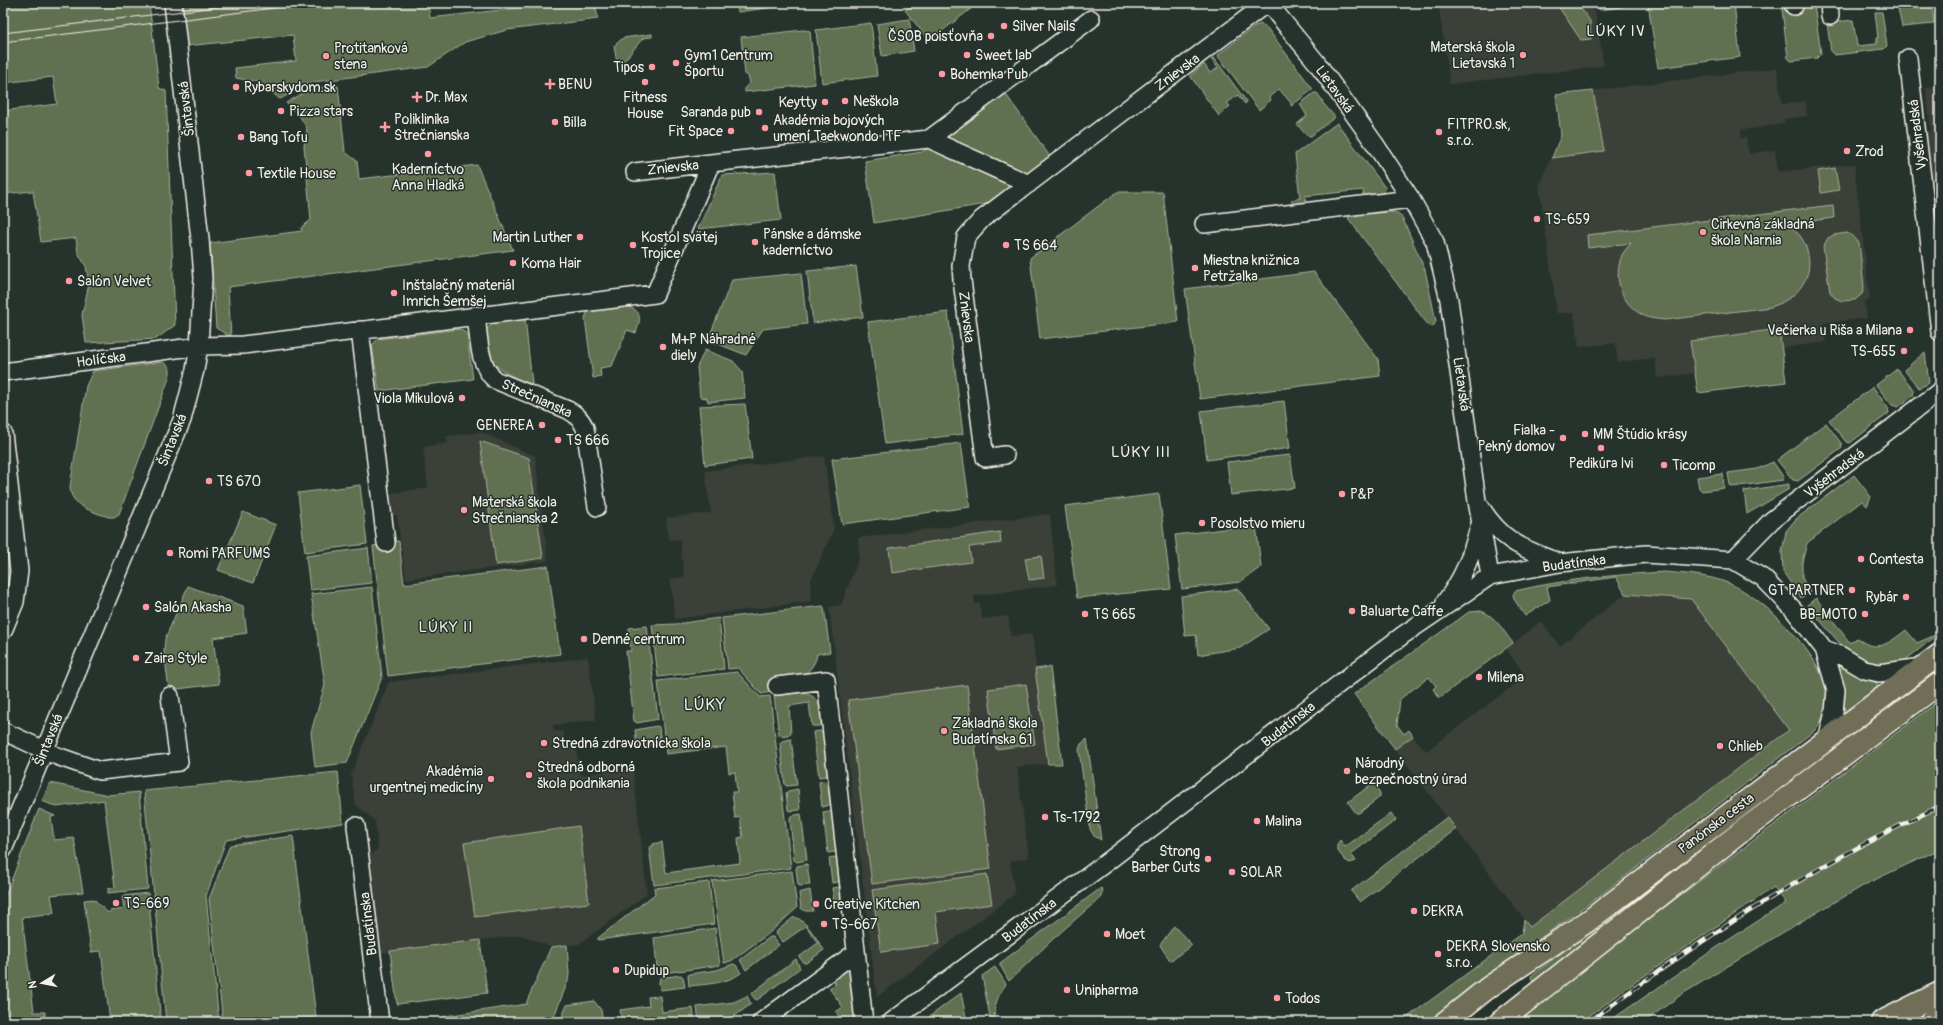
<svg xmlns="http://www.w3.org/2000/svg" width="1943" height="1025" font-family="Pangolin,sans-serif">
<rect width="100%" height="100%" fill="#26332d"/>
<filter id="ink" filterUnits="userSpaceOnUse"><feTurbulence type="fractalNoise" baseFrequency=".025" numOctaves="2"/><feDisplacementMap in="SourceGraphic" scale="8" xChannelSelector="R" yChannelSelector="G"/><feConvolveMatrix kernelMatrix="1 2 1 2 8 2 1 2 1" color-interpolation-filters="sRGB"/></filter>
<g filter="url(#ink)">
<path fill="#3a4039" d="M1428,3h161l6,8 9,55 -154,18 -11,-75 -10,1z
M1777,68l5,36 24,-3 1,15 -23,3v5l-43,6v8h5l3,16 26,-4 3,22 76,-8 16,136 -6,1 3,17 -44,5 3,19 -43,6 3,34 -88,11 -3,-20 -38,5 -2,-20 -37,4 -3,-19 -36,4 -5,-34h-17l-18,-128 22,-50 -5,-40z
M1940,86v106l-11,2 -8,-61 10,-2 -5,-43z
M481,432l54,24 13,105 -142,18 -9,-64 -10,1 -3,-22 44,-6 -5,-41 25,-4 -2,-7z
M824,456l10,72 -24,55 2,18 -137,18 -5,-40 14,-2 -4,-38 -11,1 -3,-22 45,-5 -6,-42z
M1050,514l7,71 -83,11 1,8 5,-1 2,16 26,-3 3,20 21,-2 16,130 -31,3 12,91 -19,3 5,33 -138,103 -48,-390 12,-2 18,-47 -1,-20z
M1625,594l66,5 98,131 -259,197 -135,-178 18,-13 13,15 100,-75 -20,-27 35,-28 19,25z
M588,657l8,63 -43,5 1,6h9l3,17 10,-1 4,28 53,-7 14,126 -68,50 -28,3 -30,-12 -141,18 -12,-97 10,-7 -3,-28 -19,-16 -5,-31 38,-92z"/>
<path fill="#616f51" stroke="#aab09c" d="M3,3h146l10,85 7,3 9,234 -19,14 -70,4 -4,-28 7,-31 -3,-18 -8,-13 -2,-15 -35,4 -8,-51 -30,3v-83l54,-7 -4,-27 -50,6z
M182,3h246l2,15 133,-15h32l3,16 -91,11 -42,12 -37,25 -115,15 -33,17 -22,-17 -22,-4 -1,-10 61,-7 -3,-26 -107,11z
M737,3h66l-65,9z
M915,3h54l3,5 -43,33 -24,-31z
M1556,3h21l13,18 1,18 -10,1z
M1595,3h139l6,54 -82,11 -10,-65 -48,7z
M1897,3h35l2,21 -32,3z
M1814,4l7,50 -4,4 -26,3 -3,-3 -6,-49z
M1875,12h7l5,34 -3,3 -49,6 -4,-3 -4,-29 26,-3 4,26 20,-2 -1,-6h2z
M909,19l5,32 -32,5 -5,-32z
M871,23l6,53 -55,7 -6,-53z
M1261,24l6,4 45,60v2l-21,16v-3l-12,-14 -10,8 2,3 -12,10 -41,-54 1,-2 36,-28z
M803,30l7,1 5,53 -70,8v-4l5,-6 -2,-6 -3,-2 -4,-37z
M652,34v3l-9,1 -20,24 -6,1 -3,-17 9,-8z
M1214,58l33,44 -2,2 -7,-9 -11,8 3,3 -11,10 -28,-39v-2l13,-11 6,9 8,-5 -7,-9z
M338,86l7,66 12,9 2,18 118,-14 36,85 -285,37 3,50 -15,-9 -6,-85 92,-12 -1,-3 10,-8 -7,-74 3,-18 -8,-13 -13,-12 26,-15z
M1593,91l11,60 -52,7 9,-23 -5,-40z
M1005,93l46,65 -60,45 -117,20 -9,-62 57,-9z
M1314,93h3l6,8 -1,1 13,15 -24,19 -5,-1 -9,-11 10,-8 -7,-12z
M1337,123l49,66 -6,6 -16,4 -1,-9 -58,6 1,10 -12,-1 -3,-5 9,-2 -5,-44z
M1835,168l4,22 -18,3 -3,-22z
M775,172l6,48 -83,9 24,-54z
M1117,192h46l15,130 -138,17 -10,-81z
M1833,205l1,13 -47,6c4,4 11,8 14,13 19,31 2,60 -30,70l-106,13c-6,-1 -13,-1 -18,-3 -25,-10 -35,-37 -25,-62 2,-4 6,-8 9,-12l-43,5 -1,-13z
M1389,212h5l8,5 23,53 11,51 -3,6 -5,-2 -80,-107 4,-3z
M1847,233l6,3 6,7 5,43 -2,8 -7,6 -13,1 -7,-3 -5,-6 -7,-45 5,-9 6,-3z
M856,266l7,51 -50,6 -6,-52z
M1314,272l64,87 2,17 -180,23 -15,-110z
M801,273l6,51 -44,5 -17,26 -38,-15 24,-60z
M619,305c21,3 24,9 17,28l-9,-3 -15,36 -12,2 1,8 -8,2 -8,-60 4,-10z
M948,312l15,122 -78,10 -17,-122z
M525,318l7,66c-18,-6 -43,-16 -47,-38 0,-5 0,-10 0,-15l9,-9z
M460,329l7,5 6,45 -94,12 -7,-46 6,-6z
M1779,329l7,53 -88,11 -8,-52z
M705,350l28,11 9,10 3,27 -37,4 -1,-4 -7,-1 -3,-30z
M1925,352l4,31 -10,5 -15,-18z
M162,362c9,3 9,8 7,16l-50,136 -5,3h-5c-16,-5 -39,-11 -39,-30l16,-101 7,-15z
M1897,369l17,21 -1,6 -15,11 -6,-2 -16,-20z
M1873,387l15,21 1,5 -39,30 -4,-1 -17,-22z
M1284,401l6,47 -83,12 -6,-49z
M745,404l7,55 -47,6 -6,-59z
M1826,423l15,20 1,5 -44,33 -5,-1 -16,-20z
M480,441l49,17 14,100 -47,7z
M961,443l9,64 -128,17 -10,-65z
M1290,455l5,33 -64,7 -4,-33z
M1773,462l11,16 -1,2 -51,7 -2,-2 -2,-12 29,-4z
M1723,474l1,14 -22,3 -3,-3 -2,-11z
M1854,475l17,22 -4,9 -5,-5 -55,42 -5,19v16l8,14 -9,6 -18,-26 -1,-20 4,-21 10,-12z
M1789,484v5l-42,25 -3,-23z
M360,485l7,59 -62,8 -7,-59z
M1159,494l12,95 -94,9 -12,-92z
M243,512l33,13 -23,58 -35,-13z
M1256,525l5,42 -21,15 -58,7 -7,-54z
M1000,532l1,11 -32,4 2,15 -79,11 -3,-25z
M399,541l5,43 144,-18 12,88 -172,22 -15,-130z
M368,548l4,35 -62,7 -4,-34z
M1041,556l3,22 -15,2 -4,-22z
M1664,572c22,2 46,3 66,12 32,12 93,72 97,108 1,15 -3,28 -13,39l-216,166 -56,40v4l-107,81h-34l121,-89 2,-13 6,7 259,-197 -98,-131 -66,-5 -9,-17 -69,10 3,13 -25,16 -11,-17 -1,-4 2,-4c50,-12 99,-16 149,-19z
M188,586l55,20 4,27 -34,5 6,46 -50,6 -5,-39 1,-12z
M372,587l10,90 -35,86 -32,4 -4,-35 14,-47 -14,-91z
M1238,589l31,40 -29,19 -42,7 -2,-20 -11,1 -4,-40z
M1816,598l34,45 7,-5c20,16 32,5 49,-8l11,13 23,-10 -36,28 -25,5 -13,-4 -19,-10 -40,-47z
M823,606l1,1 6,45 -13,2c-2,22 -37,37 -56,40l-23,-26 -10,1 -6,-51z
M1481,611c15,5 22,20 32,32l-74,55 -6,-9 3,-3 -7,-9 -29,22 -3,26 7,9 5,-4 4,6 -18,13 -41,-55 115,-82z
M719,618l5,51 -66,8 -6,-52 24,-1z
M647,626l11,93 -21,4 -3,-2 -8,-70h5l-2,-23z
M1837,662l20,13 20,8v5l-30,23 -3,-2v-16l-10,-30z
M1940,665v9l-406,307 -2,-1 -1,-4z
M1050,667l12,97h-14l-13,-95z
M737,672l23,25 10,-1 21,172 -137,17 -5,-38 4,-1v-2l9,-2 4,31 74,-10 -2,-25 5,-1 -3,-20 -5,1 -3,-26h5l-2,-20 -6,1 -3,-26 -60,7 -8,-73z
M1026,684l9,60 -39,5 -8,-60z
M967,685l24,184 -119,15 -24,-184z
M803,692c19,6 16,15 19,31l-2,3h-8l-3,-23 -20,3 2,28 -10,2 -2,-2 -5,-38z
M1940,700v149l-70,33 -70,40 -121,74 -35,26h-36l108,-74 70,-45 -12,-16 -140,96 -53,39h-69z
M657,726l2,1 2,17 -24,3 -2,-17z
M820,731l3,2 5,40 -2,3 -7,1 -6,-45z
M791,739l6,46 -10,1 -2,-1 -5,-42 2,-2z
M1087,739l14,101 -7,-4 -4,-7 -11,-79 2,-6z
M338,772l5,51 -117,17 -20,56 13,126h-53l-22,-231z
M826,781l3,3 3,20 -10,3 -3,-25z
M50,783l58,12 31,-3 9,97 -40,4v-4l7,-2 -11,-87 -47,7 -15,-6z
M1373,783l7,10v4l-21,16h-3l-8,-11z
M798,789l2,21 -10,1 -2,-1 -2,-17 2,-2z
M39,809l16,7 -4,1 3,23 20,-2 9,54 -32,3 3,18 -32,4 12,95h11v10h-42v-120z
M829,811l4,3 4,34 -2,4 -7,1 -5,-41z
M1391,813l5,7 -45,34 5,7 -6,2 -5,-3 -8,-10v-5l3,-5 5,7z
M801,814l6,46 -10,2 -3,-2 -4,-42 1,-2z
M1447,817l9,12 -96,73 -9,-11z
M579,826l10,77 -114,14 -11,-74z
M293,836l23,181 -41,5h-52l-14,-123 21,-54z
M835,857l3,3 3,19 -3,3 -6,1 -3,-25z
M807,864l3,21 -10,1 -2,-1 -2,-16 1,-3z
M792,871l5,37 -29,26 -37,27 -7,2 -12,-82z
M987,874l5,30 -56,8 4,32 -59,8 -9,-62z
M709,882l5,42 -116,16v-2l57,-44 -1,-6z
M839,887l3,3 2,17 -9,1 -3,-20z
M1101,888l2,2 -2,7 -48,42 -44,42 -9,-16v-2z
M810,890l3,21h-8l-4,-3 -2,-15z
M148,893l13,129h-51l-9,-71 -10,1 -7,-52 10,-1 14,14 2,-2 14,-2 -2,-13z
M794,917c13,3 23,23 30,33l-18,13h-2l-5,-6 19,-14 -12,-17 -23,16 -7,-8 1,-3z
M1174,926l18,19 -22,16 -10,-16z
M715,928l5,37 -56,8 -7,-6 -3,-29z
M770,937h3l6,8 -33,25 -6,-10z
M480,940l7,53 -90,11 -7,-53z
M567,945l2,29 -1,7 -15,38 -23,3h-98l13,-2v-4l82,-12v-3l24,-54z
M796,959l4,9 -43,32 -2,-1 -4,-5z
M733,964l3,1 5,8c-15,11 -34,11 -52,13l-1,-10 1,-2 28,-4z
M995,967l11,17c-9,13 -13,23 -11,38h-4l-9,-46z
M847,970l5,4 4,48h-19l4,-3 -5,-7 7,-5 -14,-19 7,-4 -3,-5 9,-7z
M681,975l2,2 2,10 -25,3 -1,-7 1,-5z
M961,993l6,29h-34l-4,-5z
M660,996l2,16 31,-4 2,14h-73l-2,-12 29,-4 -1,-9z
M747,996l4,8 -23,17 -29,1 -2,-15 37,-5z
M594,1001l7,9 2,12h-43l7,-17z"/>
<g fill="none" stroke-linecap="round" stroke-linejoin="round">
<g stroke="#f4f1e8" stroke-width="20">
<path id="minor" d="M1268,3l49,60 58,81 36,55 24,43 14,58 28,201 13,75
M1793,3l1,3
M1829,3l1,13
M1908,58l32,274
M929,139l100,45
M635,172l76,-9
M1204,224l207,-25
M476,315c3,22 2,50 19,65l73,30c9,5 13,9 17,18l12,79
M360,330l26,213
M3,372l196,-26 44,-1 412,-51 56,-131 218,-24 162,-120
M3,433l16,138 -4,31 -12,29
M1005,455l-20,3 -23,-178 -1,-14 5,-29 16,-18 285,-216
M1480,506c22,36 42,42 80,57
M1733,560l39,-40 168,-129
M1445,602c19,-25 26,-45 34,-75
M1824,649l16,6 25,15 14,3 44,-6
M777,686l49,-6 38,342
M3,731l54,25 43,15 79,-9 -9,-66
M356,826l24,196
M3,850l179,-430 13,-50 4,-24 4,-68 -3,-39 -27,-236
M761,1022l95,-70
M891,1022l216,-160 296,-227 87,-59 70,-13 86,-9 87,6 30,18 30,31 31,40 12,41 -2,22 -7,28"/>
</g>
<g stroke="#f4f1e8" stroke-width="24">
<path id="major" d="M1445,1022l44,-35 99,-66 352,-267
M1500,1022l241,-190 199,-149"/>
</g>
<g stroke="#f4f1e8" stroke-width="25">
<path id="highway" d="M1882,1022l58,-29
M1931,1022l9,-5"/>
</g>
<use href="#minor" stroke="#26332d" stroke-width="17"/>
<use href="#major" stroke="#716e59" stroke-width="21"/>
<use href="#highway" stroke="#716e59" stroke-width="22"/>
<path stroke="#f4f1e8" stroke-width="1" d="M3,33l246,-30
M3,42l311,-39"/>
<g stroke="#f4f1e8" stroke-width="4.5">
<path id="rail" d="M1589,1022c110,-83 226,-157 351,-216"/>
</g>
<use href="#rail" stroke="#26332d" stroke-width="3" stroke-dasharray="9" stroke-linecap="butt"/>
</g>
</g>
<g fill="#ff9aa2" stroke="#26332d" stroke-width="1.5">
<circle cx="1004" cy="26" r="4"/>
<circle cx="991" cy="36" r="4"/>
<circle cx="967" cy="55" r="4"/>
<circle cx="1523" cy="55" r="4"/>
<circle cx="326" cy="56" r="4"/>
<circle cx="676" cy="63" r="4"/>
<circle cx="652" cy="67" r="4"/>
<circle cx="942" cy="74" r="4"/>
<circle cx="645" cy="82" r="4"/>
<path d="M548 78h4v4h4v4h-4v4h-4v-4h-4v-4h4z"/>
<circle cx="236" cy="87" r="4"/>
<path d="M415 91h4v4h4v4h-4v4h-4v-4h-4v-4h4z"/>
<circle cx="845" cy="101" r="4"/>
<circle cx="825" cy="102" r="4"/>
<circle cx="281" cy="111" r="4"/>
<circle cx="759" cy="112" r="4"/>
<circle cx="555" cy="122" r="4"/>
<path d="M383 121h4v4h4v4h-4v4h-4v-4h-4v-4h4z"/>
<circle cx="765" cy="128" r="4"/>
<circle cx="731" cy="131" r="4"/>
<circle cx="1439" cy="132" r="4"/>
<circle cx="241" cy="137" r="4"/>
<circle cx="1847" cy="151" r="4"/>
<circle cx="428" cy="154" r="4"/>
<circle cx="249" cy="173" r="4"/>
<circle cx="1537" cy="219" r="4"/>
<circle cx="1703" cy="232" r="4"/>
<circle cx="580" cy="237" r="4"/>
<circle cx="755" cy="242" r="4"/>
<circle cx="633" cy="245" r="4"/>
<circle cx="1006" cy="245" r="4"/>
<circle cx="513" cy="263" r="4"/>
<circle cx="1195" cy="268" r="4"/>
<circle cx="69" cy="281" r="4"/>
<circle cx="394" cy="293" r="4"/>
<circle cx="1910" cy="330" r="4"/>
<circle cx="663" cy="347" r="4"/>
<circle cx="1904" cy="351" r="4"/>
<circle cx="462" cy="398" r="4"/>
<circle cx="542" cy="425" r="4"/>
<circle cx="1585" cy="434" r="4"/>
<circle cx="1563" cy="438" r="4"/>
<circle cx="558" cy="440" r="4"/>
<circle cx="1601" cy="448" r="4"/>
<circle cx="1664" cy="465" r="4"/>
<circle cx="209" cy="481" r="4"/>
<circle cx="1342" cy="494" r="4"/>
<circle cx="464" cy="510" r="4"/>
<circle cx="1202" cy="523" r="4"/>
<circle cx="170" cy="553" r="4"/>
<circle cx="1861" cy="559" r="4"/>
<circle cx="1852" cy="590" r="4"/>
<circle cx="1906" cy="597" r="4"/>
<circle cx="146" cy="607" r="4"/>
<circle cx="1352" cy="611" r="4"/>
<circle cx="1085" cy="614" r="4"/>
<circle cx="1865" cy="614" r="4"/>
<circle cx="584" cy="639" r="4"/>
<circle cx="136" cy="658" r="4"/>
<circle cx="1479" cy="677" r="4"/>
<circle cx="944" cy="731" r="4"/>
<circle cx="544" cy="743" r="4"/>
<circle cx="1720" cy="746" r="4"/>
<circle cx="1347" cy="771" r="4"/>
<circle cx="529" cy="775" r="4"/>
<circle cx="491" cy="779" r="4"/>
<circle cx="1045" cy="817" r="4"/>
<circle cx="1257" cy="821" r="4"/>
<circle cx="1208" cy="859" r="4"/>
<circle cx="1232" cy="872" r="4"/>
<circle cx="116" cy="903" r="4"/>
<circle cx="816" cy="904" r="4"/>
<circle cx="1414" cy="911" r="4"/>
<circle cx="824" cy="924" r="4"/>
<circle cx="1107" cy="934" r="4"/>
<circle cx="1438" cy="954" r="4"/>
<circle cx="616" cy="970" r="4"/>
<circle cx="1067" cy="990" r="4"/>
<circle cx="1277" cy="998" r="4"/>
</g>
<g text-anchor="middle" stroke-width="3" stroke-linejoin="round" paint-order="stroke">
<g font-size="14" fill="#f4f1e8" stroke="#26332d" text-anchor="start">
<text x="1012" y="31">Silver Nails</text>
<text x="983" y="41" text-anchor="end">ČSOB poisťovňa</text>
<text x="1515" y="52" text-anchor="end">Materská škola<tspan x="1515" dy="16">Lietavská 1</tspan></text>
<text x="334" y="53">Protitanková<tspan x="334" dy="16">stena</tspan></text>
<text x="684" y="60">Gym1 Centrum<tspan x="684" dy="16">Športu</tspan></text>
<text x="975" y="60">Sweet lab</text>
<text x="644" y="72" text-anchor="end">Tipos</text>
<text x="950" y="79">Bohemka Pub</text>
<text x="558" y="89">BENU</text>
<text x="244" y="92">Rybarskydom.sk</text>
<text x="425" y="102">Dr. Max</text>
<text x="645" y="102" text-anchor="middle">Fitness<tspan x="645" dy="16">House</tspan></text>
<text x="853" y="106">Neškola</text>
<text x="817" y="107" text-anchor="end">Keytty</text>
<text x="289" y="116">Pizza stars</text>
<text x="751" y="117" text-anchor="end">Saranda pub</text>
<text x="394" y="124">Poliklinika<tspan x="394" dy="16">Strečnianska</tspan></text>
<text x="773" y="125">Akadémia bojových<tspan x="773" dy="16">umení Taekwondo ITF</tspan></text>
<text x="563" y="127">Billa</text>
<text x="1447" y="129">FITPRO.sk,<tspan x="1447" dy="16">s.r.o.</tspan></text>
<text x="723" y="136" text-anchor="end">Fit Space</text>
<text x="249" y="142">Bang Tofu</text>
<text x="1855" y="156">Zrod</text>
<text x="428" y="174" text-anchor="middle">Kaderníctvo<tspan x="428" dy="16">Anna Hladká</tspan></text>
<text x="257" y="178">Textile House</text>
<text x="1545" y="224">TS-659</text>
<text x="1711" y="229">Cirkevná základná<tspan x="1711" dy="16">škola Narnia</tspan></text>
<text x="763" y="239">Pánske a dámske<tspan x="763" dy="16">kaderníctvo</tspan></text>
<text x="572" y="242" text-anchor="end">Martin Luther</text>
<text x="641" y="242">Kostol svätej<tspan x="641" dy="16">Trojice</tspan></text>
<text x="1014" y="250">TS 664</text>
<text x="1203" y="265">Miestna knižnica<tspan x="1203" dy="16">Petržalka</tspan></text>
<text x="521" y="268">Koma Hair</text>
<text x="77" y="286">Salón Velvet</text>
<text x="402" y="290">Inštalačný materiál<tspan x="402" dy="16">Imrich Šemšej</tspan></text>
<text x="1902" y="335" text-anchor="end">Večierka u Riša a Milana</text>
<text x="671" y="344">M+P Náhradné<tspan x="671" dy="16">diely</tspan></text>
<text x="1896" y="356" text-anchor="end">TS-655</text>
<text x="454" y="403" text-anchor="end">Viola Mikulová</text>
<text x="534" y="430" text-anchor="end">GENEREA</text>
<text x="1555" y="435" text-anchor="end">Fialka -<tspan x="1555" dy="16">Pekný domov</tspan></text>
<text x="1593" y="439">MM Štúdio krásy</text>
<text x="566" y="445">TS 666</text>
<text x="1601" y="468" text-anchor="middle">Pedikúra Ivi</text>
<text x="1672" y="470">Ticomp</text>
<text x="217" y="486">TS 670</text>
<text x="1350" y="499">P&amp;P</text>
<text x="472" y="507">Materská škola<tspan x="472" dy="16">Strečnianska 2</tspan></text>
<text x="1210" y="528">Posolstvo mieru</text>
<text x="178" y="558">Romi PARFUMS</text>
<text x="1869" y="564">Contesta</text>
<text x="1844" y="595" text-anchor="end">GT PARTNER</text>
<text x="1898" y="602" text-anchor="end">Rybár</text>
<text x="154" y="612">Salón Akasha</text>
<text x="1360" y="616">Baluarte Caffe</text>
<text x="1093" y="619">TS 665</text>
<text x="1857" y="619" text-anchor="end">BB-MOTO</text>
<text x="592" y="644">Denné centrum</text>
<text x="144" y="663">Zaira Style</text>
<text x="1487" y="682">Milena</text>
<text x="952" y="728">Základná škola<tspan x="952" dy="16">Budatínska 61</tspan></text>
<text x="552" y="748">Stredná zdravotnícka škola</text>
<text x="1728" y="751">Chlieb</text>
<text x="1355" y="768">Národný<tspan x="1355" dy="16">bezpečnostný úrad</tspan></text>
<text x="537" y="772">Stredná odborná<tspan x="537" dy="16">škola podnikania</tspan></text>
<text x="483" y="776" text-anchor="end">Akadémia<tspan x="483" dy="16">urgentnej medicíny</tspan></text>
<text x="1053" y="822">Ts-1792</text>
<text x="1265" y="826">Malina</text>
<text x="1200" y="856" text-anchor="end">Strong<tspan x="1200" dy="16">Barber Cuts</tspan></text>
<text x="1240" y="877">SOLAR</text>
<text x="124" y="908">TS-669</text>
<text x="824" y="909">Creative Kitchen</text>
<text x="1422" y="916">DEKRA</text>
<text x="832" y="929">TS-667</text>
<text x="1115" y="939">Moet</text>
<text x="1446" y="951">DEKRA Slovensko<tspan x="1446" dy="16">s.r.o.</tspan></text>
<text x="624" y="975">Dupidup</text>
<text x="1075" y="995">Unipharma</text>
<text x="1285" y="1003">Todos</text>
</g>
<g font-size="14" fill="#f4f1e8" stroke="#26332d">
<text transform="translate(1177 72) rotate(-37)" y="5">Znievska</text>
<text transform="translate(1335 89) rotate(54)" y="5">Lietavská</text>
<text transform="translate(186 109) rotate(-97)" y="5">Šintavská</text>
<text transform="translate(1917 135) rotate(-97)" y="5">Vyšehradská</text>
<text transform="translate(673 167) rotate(-6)" y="5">Znievska</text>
<text transform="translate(967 317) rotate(83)" y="5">Znievska</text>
<text transform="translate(101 359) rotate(-7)" y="5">Holíčska</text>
<text transform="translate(1462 384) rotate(82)" y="5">Lietavská</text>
<text transform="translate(537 398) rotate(24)" y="5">Strečnianska</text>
<text transform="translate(172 440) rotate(-68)" y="5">Šintavská</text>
<text transform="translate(1834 473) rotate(-37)" y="5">Vyšehradská</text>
<text transform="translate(1574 563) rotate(-7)" y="5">Budatínska</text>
<text transform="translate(1288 724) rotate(-38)" y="5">Budatínska</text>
<text transform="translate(48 740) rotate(-68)" y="5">Šintavská</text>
<text transform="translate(1716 823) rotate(-37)" y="5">Panónska cesta</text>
<text transform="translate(1029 920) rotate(-37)" y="5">Budatínska</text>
<text transform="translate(368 924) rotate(-97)" y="5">Budatínska</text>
</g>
<g font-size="15" letter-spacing="1" fill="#f4f1e8" stroke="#26332d">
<text x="1616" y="36">LÚKY IV</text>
<text x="1141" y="457">LÚKY III</text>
<text x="446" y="632">LÚKY II</text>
</g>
<g font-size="16" letter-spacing="1" fill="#f4f1e8" stroke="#26332d">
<text x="705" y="710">LÚKY</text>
</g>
</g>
<rect width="1943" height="1025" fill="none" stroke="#26332d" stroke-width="16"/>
<rect x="8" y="8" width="1927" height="1009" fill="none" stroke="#f4f1e8" stroke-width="1.5" filter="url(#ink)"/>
<g transform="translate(42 983) rotate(260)" stroke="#26332d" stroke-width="3" paint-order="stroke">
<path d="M0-3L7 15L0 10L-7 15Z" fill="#f4f1e8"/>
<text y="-6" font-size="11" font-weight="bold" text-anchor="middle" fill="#f4f1e8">N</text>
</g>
</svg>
